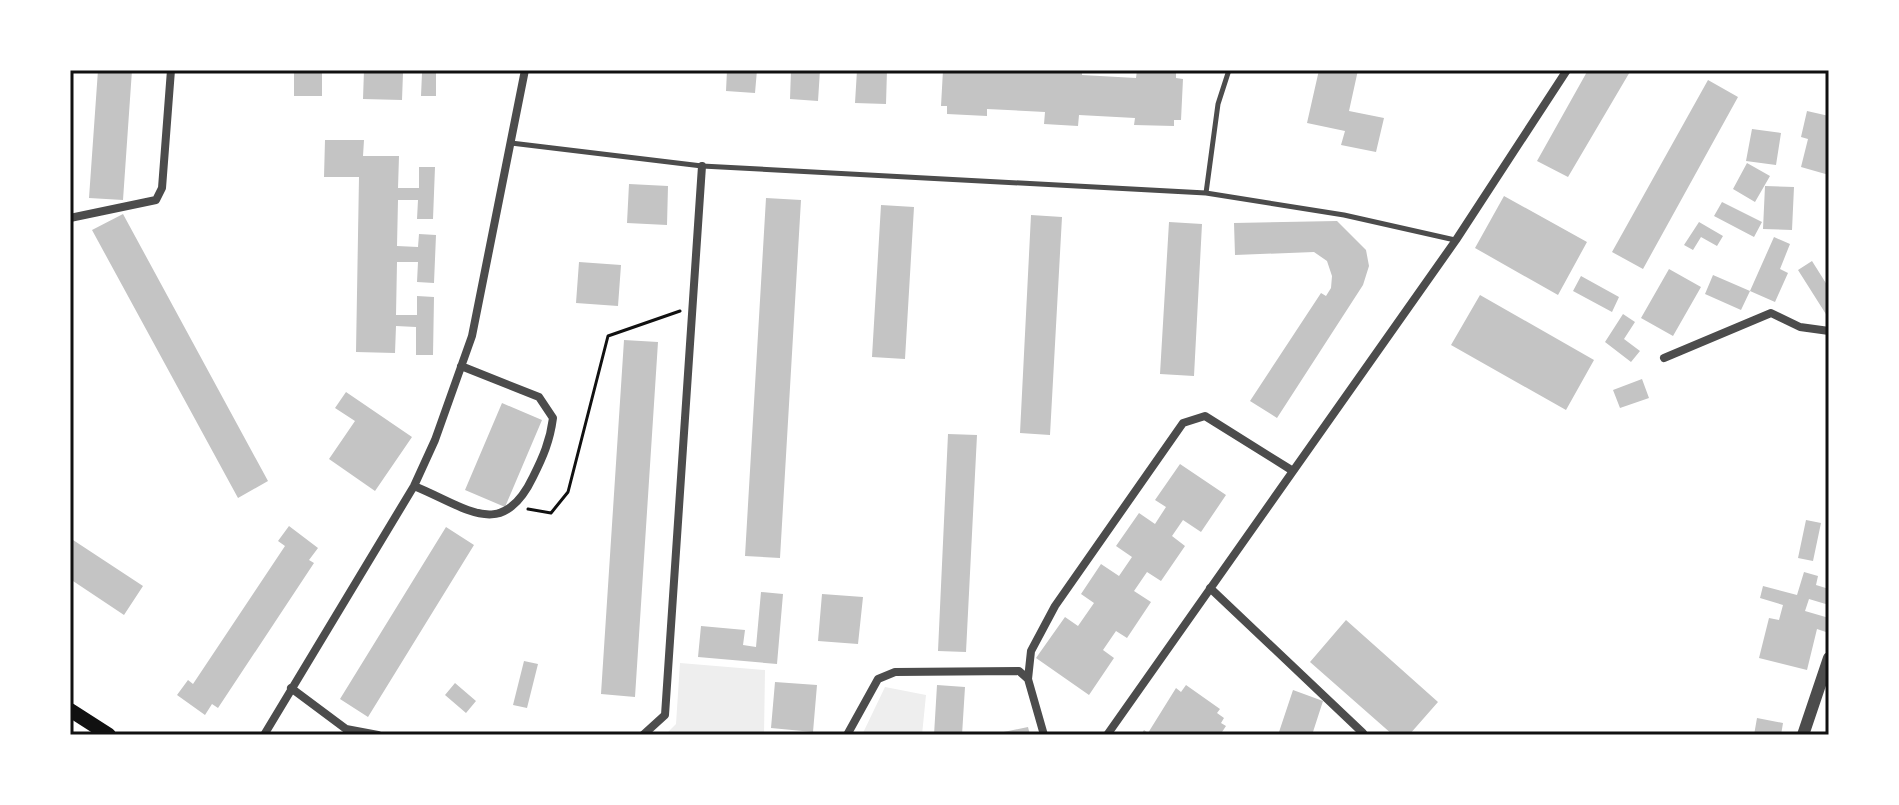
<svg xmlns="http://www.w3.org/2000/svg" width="1899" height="805" font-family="Overpass,sans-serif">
<rect width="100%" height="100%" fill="#fff"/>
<path fill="#eee" d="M680,663l85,7 -1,65h-99l11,-11z
M885,687l41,8 -4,40h-60z"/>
<path fill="#c4c4c4" d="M98,70h34l-9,130 -34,-2z
M294,70h28v26h-28z
M364,70h72v26h-15l1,-23h-19l-1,27 -39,-1z
M727,70h30l-2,23 -29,-2z
M791,70h29l-2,31 -28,-2z
M857,70h30l-1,34 -31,-1z
M943,70h139v5l54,3 1,-8h39v8l7,1 -2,41h-7v6l-40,-1 1,-7 -56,-3 -1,11 -34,-2 1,-12 -58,-3v7l-40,-2v-8h-6z
M1319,70h39l-9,41 35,7 -8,34 -35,-7 4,-14 -38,-8z
M1588,70h43l-63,107 -31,-16z
M1708,80l30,17 -95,172 -31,-17z
M1807,111l22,5v59l-28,-8 7,-28 -7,-2z
M1752,129l29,4 -5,32 -30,-4z
M325,140h39l-1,16h36l-1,32h21v-21h16l-2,52h-16l1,-19h-20l-1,46 21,1 1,-13 17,1 -2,48 -17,-1 1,-20h-21l-1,53h21v-19l17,1 -1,58h-17v-28l-20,-1 -1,27 -39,-1 3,-175h-35z
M1747,163l23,13 -15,26 -22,-13z
M629,184l39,2 -1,39 -40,-2z
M1765,186l29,1 -2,43 -29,-1z
M1504,196l83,46 -29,53 -83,-47z
M766,198l35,2 -21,358 -35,-2z
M1722,202l40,20 -8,15 -40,-21z
M881,205l33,2 -9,152 -33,-2z
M123,214l145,267 -30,17 -146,-268z
M1031,215l31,2 -12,218 -30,-2z
M1337,221l29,29 3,16 -6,19 -86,133 -27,-17 71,-108 5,3 5,-8 1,-12 -5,-15 -13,-9 -79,3 -1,-32z
M1169,222l33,2 -8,152 -34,-2z
M1699,222l24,14 -6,10 -16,-9 -8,13 -9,-5z
M1774,237l16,7 -10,25 8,4 -13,29 -25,-11z
M1812,261l17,27v31l-31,-49z
M579,262l42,3 -3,41 -42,-3z
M1669,269l32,18 -28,49 -32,-18z
M1713,275l37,16 -9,19 -36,-16z
M1581,276l38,21 -7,15 -39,-21z
M1480,295l114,65 -28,50 -115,-65z
M1623,314l12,8 -11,17 16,12 -9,11 -26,-20z
M624,340l34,2 -23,355 -34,-3z
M1642,379l7,19 -29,10 -7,-18z
M346,392l66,45 -37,54 -46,-32 26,-38 -20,-13z
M502,403l40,17 -37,87 -40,-17z
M948,434l29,1 -11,217 -28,-1z
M1180,464l46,31 -25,37 -18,-12 -11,16 13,10 -24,35 -14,-9 -13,19 17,11 -24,36 -11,-7 -13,19 11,8 -25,37 -53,-37 29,-41 13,9 16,-23 -13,-9 20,-30 18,12 13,-19 -16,-11 23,-33 16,11 11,-17 -11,-7z
M1806,520l15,3 -8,38 -15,-3z
M289,526l29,22 -9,12 5,3 -96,145 -6,-4 -7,11 -28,-20 11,-15 5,4 92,-138 -7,-5z
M446,527l28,18 -106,172 -28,-18z
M70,538l73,48 -19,29 -54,-36z
M1804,572l14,4 -2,9 13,4v16l-20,-6 -4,12 24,7 -3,14 -9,-3 -10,41 -48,-12 10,-40 10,2 4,-15 -23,-7 3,-12 34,9z
M761,592l22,2 -6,70 -79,-7 3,-31 44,4 -2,15 13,2z
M822,594l41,3 -5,47 -40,-3z
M1346,620l92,82 -29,33h-16l-83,-73z
M524,661l14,3 -11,44 -14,-3z
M775,682l42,3 -4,47 -42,-4z
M455,683l21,18 -10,12 -21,-18z
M937,685l28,2 -3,48h-28z
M1186,685l34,24 -3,4 7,5 -3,5 5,3 -6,9h-79l3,-5 4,3 28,-45 5,4z
M1293,690l30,11 -11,34h-34z
M1757,718l26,5 -2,12h-27z
M1028,727l2,8h-36v-1z"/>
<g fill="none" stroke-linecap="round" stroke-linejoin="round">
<path stroke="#111" stroke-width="3" d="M528,509l23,4 17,-21 40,-156 72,-25"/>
<path stroke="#4c4c4c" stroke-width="5" d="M511,143l191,23 504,27 138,22 111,25
M1206,193l12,-89 11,-34"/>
<path stroke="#4c4c4c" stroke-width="8" d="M70,218l86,-18 6,-12 9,-118
M1664,358l107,-45 29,14 29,4
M414,486c52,21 88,56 119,-9 10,-20 17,-36 20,-59l-14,-21 -78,-31
M1210,588l153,145
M1028,679l3,-28 24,-45 128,-183 22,-7 88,55
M291,688l55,41 32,6
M264,735l150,-249 21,-46 37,-104 53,-266
M643,735l22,-20 37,-549
M847,735l31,-56 17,-7 124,-1 9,8 16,56
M1107,735l349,-495 111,-170"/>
<path stroke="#4c4c4c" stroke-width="12" d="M1803,735l26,-77"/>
<path stroke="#111" stroke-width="14" d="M70,710l39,25"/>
</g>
<rect width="1899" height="805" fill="none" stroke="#ffffff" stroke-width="144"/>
<rect x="72" y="72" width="1755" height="661" fill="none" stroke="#111" stroke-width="3"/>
</svg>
